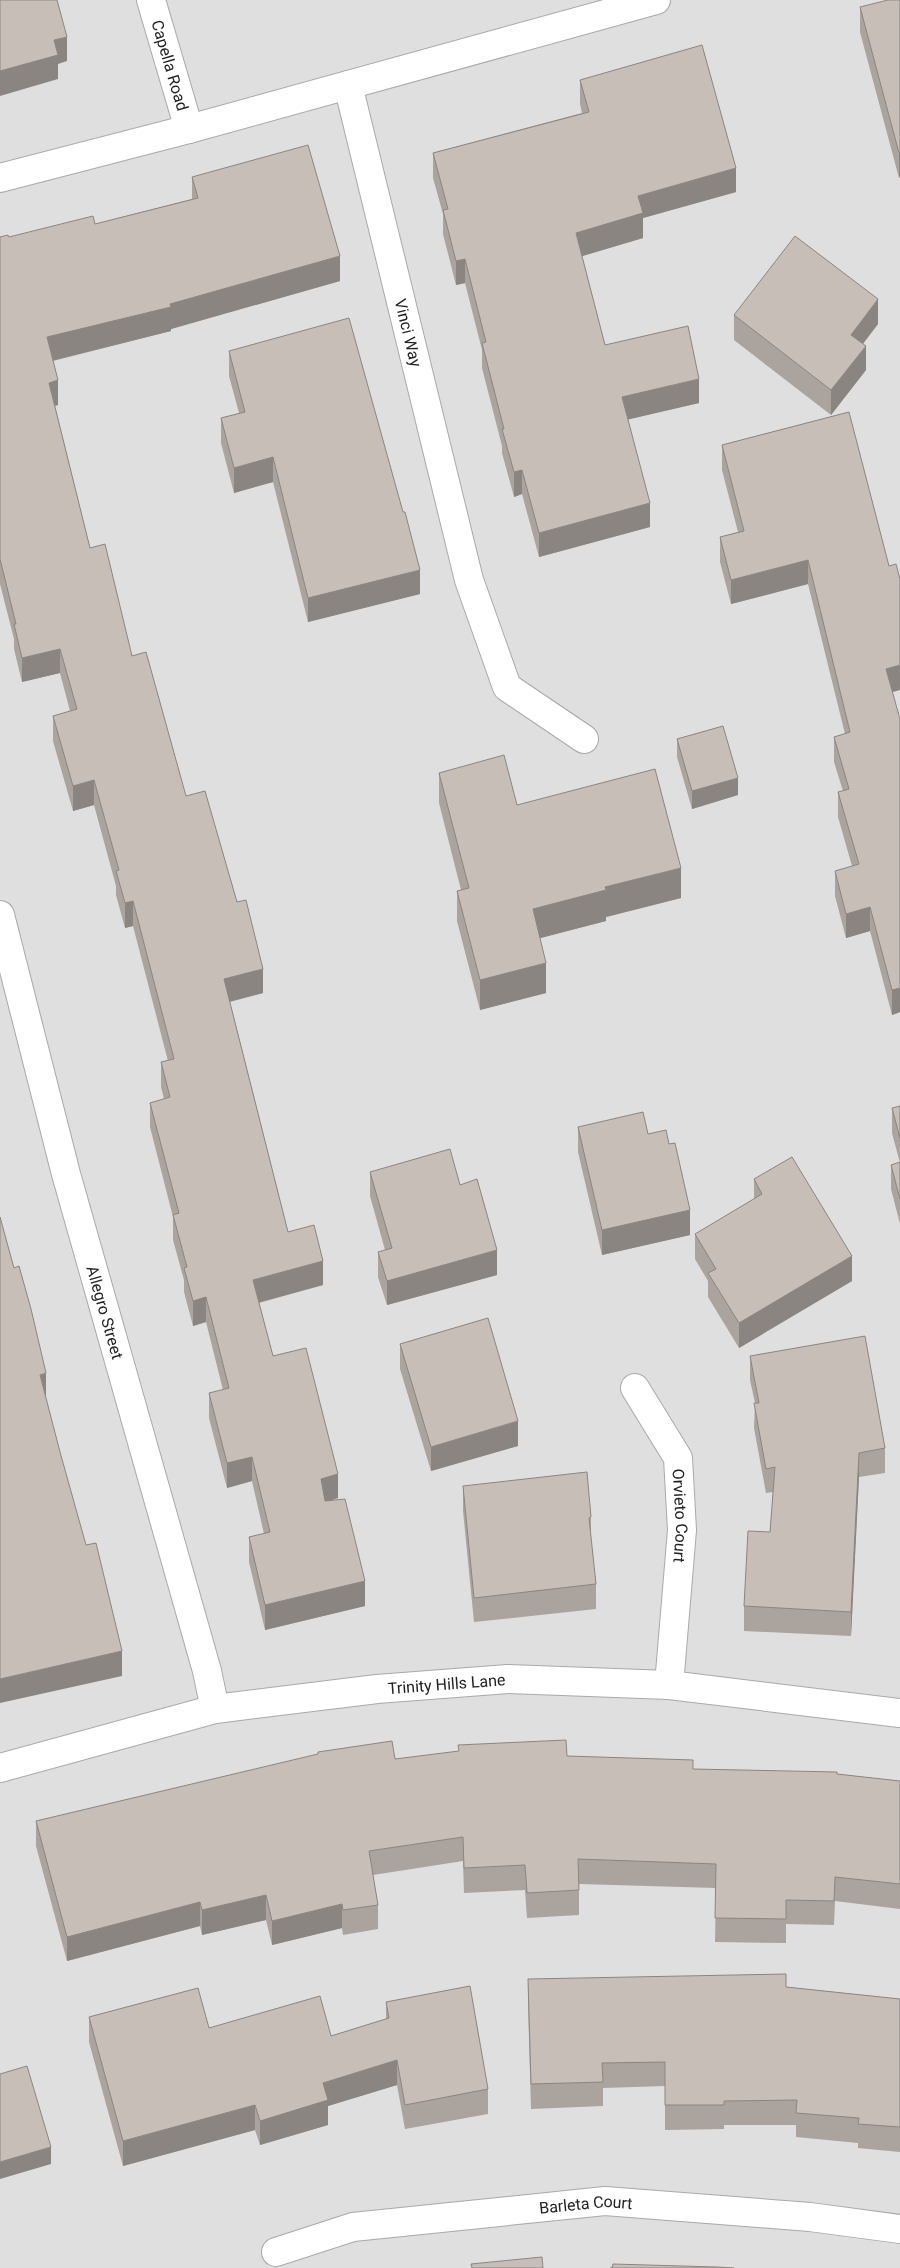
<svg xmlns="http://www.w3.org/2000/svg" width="900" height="2268" font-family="Roboto,sans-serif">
<rect width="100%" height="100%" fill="#f2eee9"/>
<path fill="#e0dfdf" d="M0,0h900v2268h-900z"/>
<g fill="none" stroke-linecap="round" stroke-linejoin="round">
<g stroke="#a9a9a9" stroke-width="30">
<g id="minor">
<path id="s1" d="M151,0l38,129"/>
<path id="s2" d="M348,85l121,495 38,107 77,52"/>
<path d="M0,178l189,-49 467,-129"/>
<path id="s3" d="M0,915l66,259 141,497 8,38"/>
<path id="s4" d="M635,1388l43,70 4,72 -13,155"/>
<path id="s5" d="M0,1768l215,-59 162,-20 131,-10 161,6 231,28"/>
<path id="s6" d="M276,2252l77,-25 252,-26 205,16 90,12"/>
</g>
</g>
<use href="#minor" stroke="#fff" stroke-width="28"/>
</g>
<path fill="#aba39e" d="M900,0v177l-1,1 -39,-146v-25z
M580,80l156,112 -93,26v20l-61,18 23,89 94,58 -71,16 22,108 -111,30 -17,-63 -8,3 -12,-44v-7l-20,-78v-18l-17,-67 -9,2 -13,-51v-20l-10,-36v-25l149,-40 -2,-9z
M192,177l148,104 -169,48v2l-118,30 5,44 -3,1 35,142 96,248 51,106 26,91 -33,9 58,230 35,53 -64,18 14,53 65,142 -5,2 32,106 -100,24 -16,-68v-25l15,-3 -12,-53 -25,7 -18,-70v-25l14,-3 -17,-68 -13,4 -9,-34v-12l-11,-40v-23l-23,-90v-24l14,-4 -3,-12v-25l7,-1 -35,-135 -8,2 -9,-33v-9l-22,-81 -21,6 -20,-70v-25l17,-5 -10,-38 -38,9 -8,-33v-10l-14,-55v-347h9l86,-13 97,-25z
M734,315l144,9 -15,20 3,26 -35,45 -97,-75z
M229,351l191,243 -112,28 -35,-140 -39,11 -13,-50v-25l18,-5 -10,-37z
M849,412l43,280 8,27v293l-8,3 -22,-84 -24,7 -11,-42v-25l17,-5 -14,-49v-25l5,-1 -9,-29v-25l11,-3 -37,-150 -77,20 -11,-42v-25l18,-5 -16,-62v-25z
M677,739l61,56 -46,14 -15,-52z
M439,773l78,32 164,93 -75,19v4l-66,17 6,55 -66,17 -23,-89v-30l4,-1 -22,-87z
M900,1106v118l-9,-35v-24l9,-2 -8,-30v-25z
M578,1127l70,7 21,10 21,91 -88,20 -24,-103z
M370,1172l90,13 37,90 -110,30 -9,-28v-25l7,-2 -15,-54z
M754,1179l98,102 -113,67 -31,-51v-16l-13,-22v-25l59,-35z
M400,1344l118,102 -87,25 -31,-102z
M750,1356l135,92v25l-26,4 -8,159 -107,-5v-25l26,-74 3,-40 -7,1 -12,-65 1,-25 -5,-23z
M463,1486l128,31v25l5,42v25l-122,13 -11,-111z
M567,1756l126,13 144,5 63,7v128l-65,-8 -1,24 -48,-1v19l-71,-1 1,-54 -137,-4v31l-52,3 -2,-28 -61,3 -1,-32 -90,14 5,30v24l-35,6 -1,-7 -70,17 -6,-25 -64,15 -2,-9 -133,35 -31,-115v-25l359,-62z
M528,1979l258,8 114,12v153l-42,-4v-5l-62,-6v-12h-72v4l-59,1v-44l-62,2v18l-72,3 -3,-106z
M386,2002l102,87v25l-83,15 -8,-44 -69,21v19l-68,20 -5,-15 -132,36 -34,-124v-25l120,11 122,8 55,-17z"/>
<path fill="#8b8581" d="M67,37v24l-9,3v15l-58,17v-25l54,-31z
M899,153h1v24l-1,1z
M736,168v24l-93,26v20l-67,20v-25l62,-37z
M340,256v25l-169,48v2l-124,31v-25l123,-33z
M465,259v24l-9,2v-24z
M878,299v25l-27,35v-24z
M866,346v24l-35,45v-25z
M699,379v24l-77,18v-24z
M58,380v25l-9,2v-24z
M273,457v25l-39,11v-25z
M522,470v24l-8,3v-25z
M650,503v24l-111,30v-24z
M808,560v24l-77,20v-24z
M420,570v24l-112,28v-24z
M60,649v24l-38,9v-24z
M900,665v25l-14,4v-25z
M738,778v17l-46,14v-18z
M94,780v25l-21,6v-25z
M681,868v30l-75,19v4l-73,19v-31l72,-22z
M133,901v25l-8,2v-25z
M870,907v24l-24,7v-24z
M546,963v30l-66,17v-30z
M263,969v24l-39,10v-24z
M900,988v24l-8,3v-25z
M690,1210v25l-88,20v-25z
M497,1250v25l-110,30v-24z
M852,1256v25l-113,67v-25z
M323,1261v24l-70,19v-24z
M206,1297v25l-13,4v-25z
M46,1373v25l-6,-23z
M518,1421v25l-87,25v-24z
M859,1453v24l-8,159v-24z
M252,1457v24l-25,7v-25z
M338,1474v24l-17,5v-24z
M365,1581v25l-100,24v-25z
M122,1651v25l-122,27v-24z
M266,1895v25l-64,15v-25z
M200,1902v24l-133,35v-24z
M342,1904v24l-70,17v-24z
M397,2060v25l-69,21v19l-68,20v-24l63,-38z
M255,2105v25l-132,36v-25z
M51,2147v17l-51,15v-17z"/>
<path fill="#c7beb8" stroke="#8b8581" d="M0,0h57l10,37 -13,3 4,15 -58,16z
M888,0h12v153h-1l-39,-146z
M702,45l34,123 -98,28 5,17 -67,20 29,112 83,-19 11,53 -77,18 28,106 -111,30 -17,-63 -8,2 -12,-43h2l-22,-86 4,-1 -21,-83 -9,2 -13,-51 5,-1 -15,-56 156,-41 -9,-32z
M308,145l32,111 -170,48 1,3 -124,30 11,43 -9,3 41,165 15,-4 27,112 14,-4 40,144 19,-5 32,111 9,-2 17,69 -39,10 64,253 26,-7 9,36 -70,19 20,76 33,-8 32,126 -17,5 4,22 20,-2 20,82 -100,24 -16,-68 21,-5 -18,-75 -25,6 -18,-70 20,-5 -23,-91 -13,4 -9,-33 3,-1 -14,-52 6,-2 -29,-110 20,-6 -9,-35 13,-3 -41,-158 -8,2 -9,-32 3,-1 -25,-90 -21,6 -20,-70 24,-7 -17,-60 -38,9 -8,-34h2l-16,-65v-322l8,-2 1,2 84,-21 2,8 103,-26 -6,-21z
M795,236l83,63 -27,36 15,11 -35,44 -97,-75z
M349,318l54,194h2l15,58 -112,28 -35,-141 -39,11 -13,-50 24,-6 -16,-61z
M849,412l40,154 7,-2 4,15v86l-14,4 14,50v269l-8,2 -22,-83 -24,7 -11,-43 24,-7 -21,-72 11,-3 -15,-52 16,-5 -42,-172 -77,20 -11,-43 24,-6 -22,-86z
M723,726l15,52 -46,13 -15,-52z
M504,755l13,50 138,-36 26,99 -76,19 1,3 -73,19 13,54 -66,17 -23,-89 12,-3 -30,-115z
M900,1106v32l-8,-30z
M643,1112l5,22 18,-4 3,14 6,-1 15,67 -88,20 -24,-103z
M450,1149l10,36 17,-6 20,71 -110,31 -9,-29 14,-4 -22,-76z
M792,1157l60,99 -113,67 -31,-50 8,-4 -21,-35 67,-40 -8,-15z
M900,1162v37l-9,-34z
M0,1217l14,51 5,-2 12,43 15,64 -6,2 20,77 26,93 10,-2 26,108 -122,28z
M488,1318l30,103 -87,26 -31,-103z
M865,1336l20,112 -26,5 -8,159 -107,-6 4,-75 22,1 5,-65 -9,2 -12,-66h5l-9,-47z
M587,1472l4,45 -2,1 7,66 -122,14 -11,-112z
M566,1740l1,16 126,4v9l144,3v2l63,7v103l-65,-7 -1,24 -48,-1v19l-71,-1 1,-54 -138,-5 1,31 -52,3 -2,-28 -61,3 -1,-31 -94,14 9,54 -35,5 -1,-6 -70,17 -6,-26 -64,15 -2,-8 -133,35 -31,-116 282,-67v-2l74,-11 3,18 64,-8 -1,-6z
M786,1974v13l114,12v128l-42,-3 1,-6 -63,-5 1,-13 -73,1v4h-59v-43l-63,1 1,19 -72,2 -3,-105z
M470,1986l18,103 -83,16 -8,-45 -74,23 5,17 -68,21 -5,-16 -132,36 -34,-124 109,-29 11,40 111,-32 11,40 58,-18 -3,-16z
M27,2066l24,81 -51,15v-88z
M542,2257l1,11h-71l-1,-4z
M613,2264l104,3 17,1h-124h2z"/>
<g text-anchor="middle" stroke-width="4" stroke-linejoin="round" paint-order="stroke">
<g font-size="16" fill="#222" stroke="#fff">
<text dy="6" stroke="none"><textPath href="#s1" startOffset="68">Capella Road</textPath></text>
<text dy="6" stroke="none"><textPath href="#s2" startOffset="255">Vinci Way</textPath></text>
<text dy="6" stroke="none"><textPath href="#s3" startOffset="411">Allegro Street</textPath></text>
<text dy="6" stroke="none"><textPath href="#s4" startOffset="140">Orvieto Court</textPath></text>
<text dy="6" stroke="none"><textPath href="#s5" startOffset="456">Trinity Hills Lane</textPath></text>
<text dy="6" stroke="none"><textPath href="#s6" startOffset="315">Barleta Court</textPath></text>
</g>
</g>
</svg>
